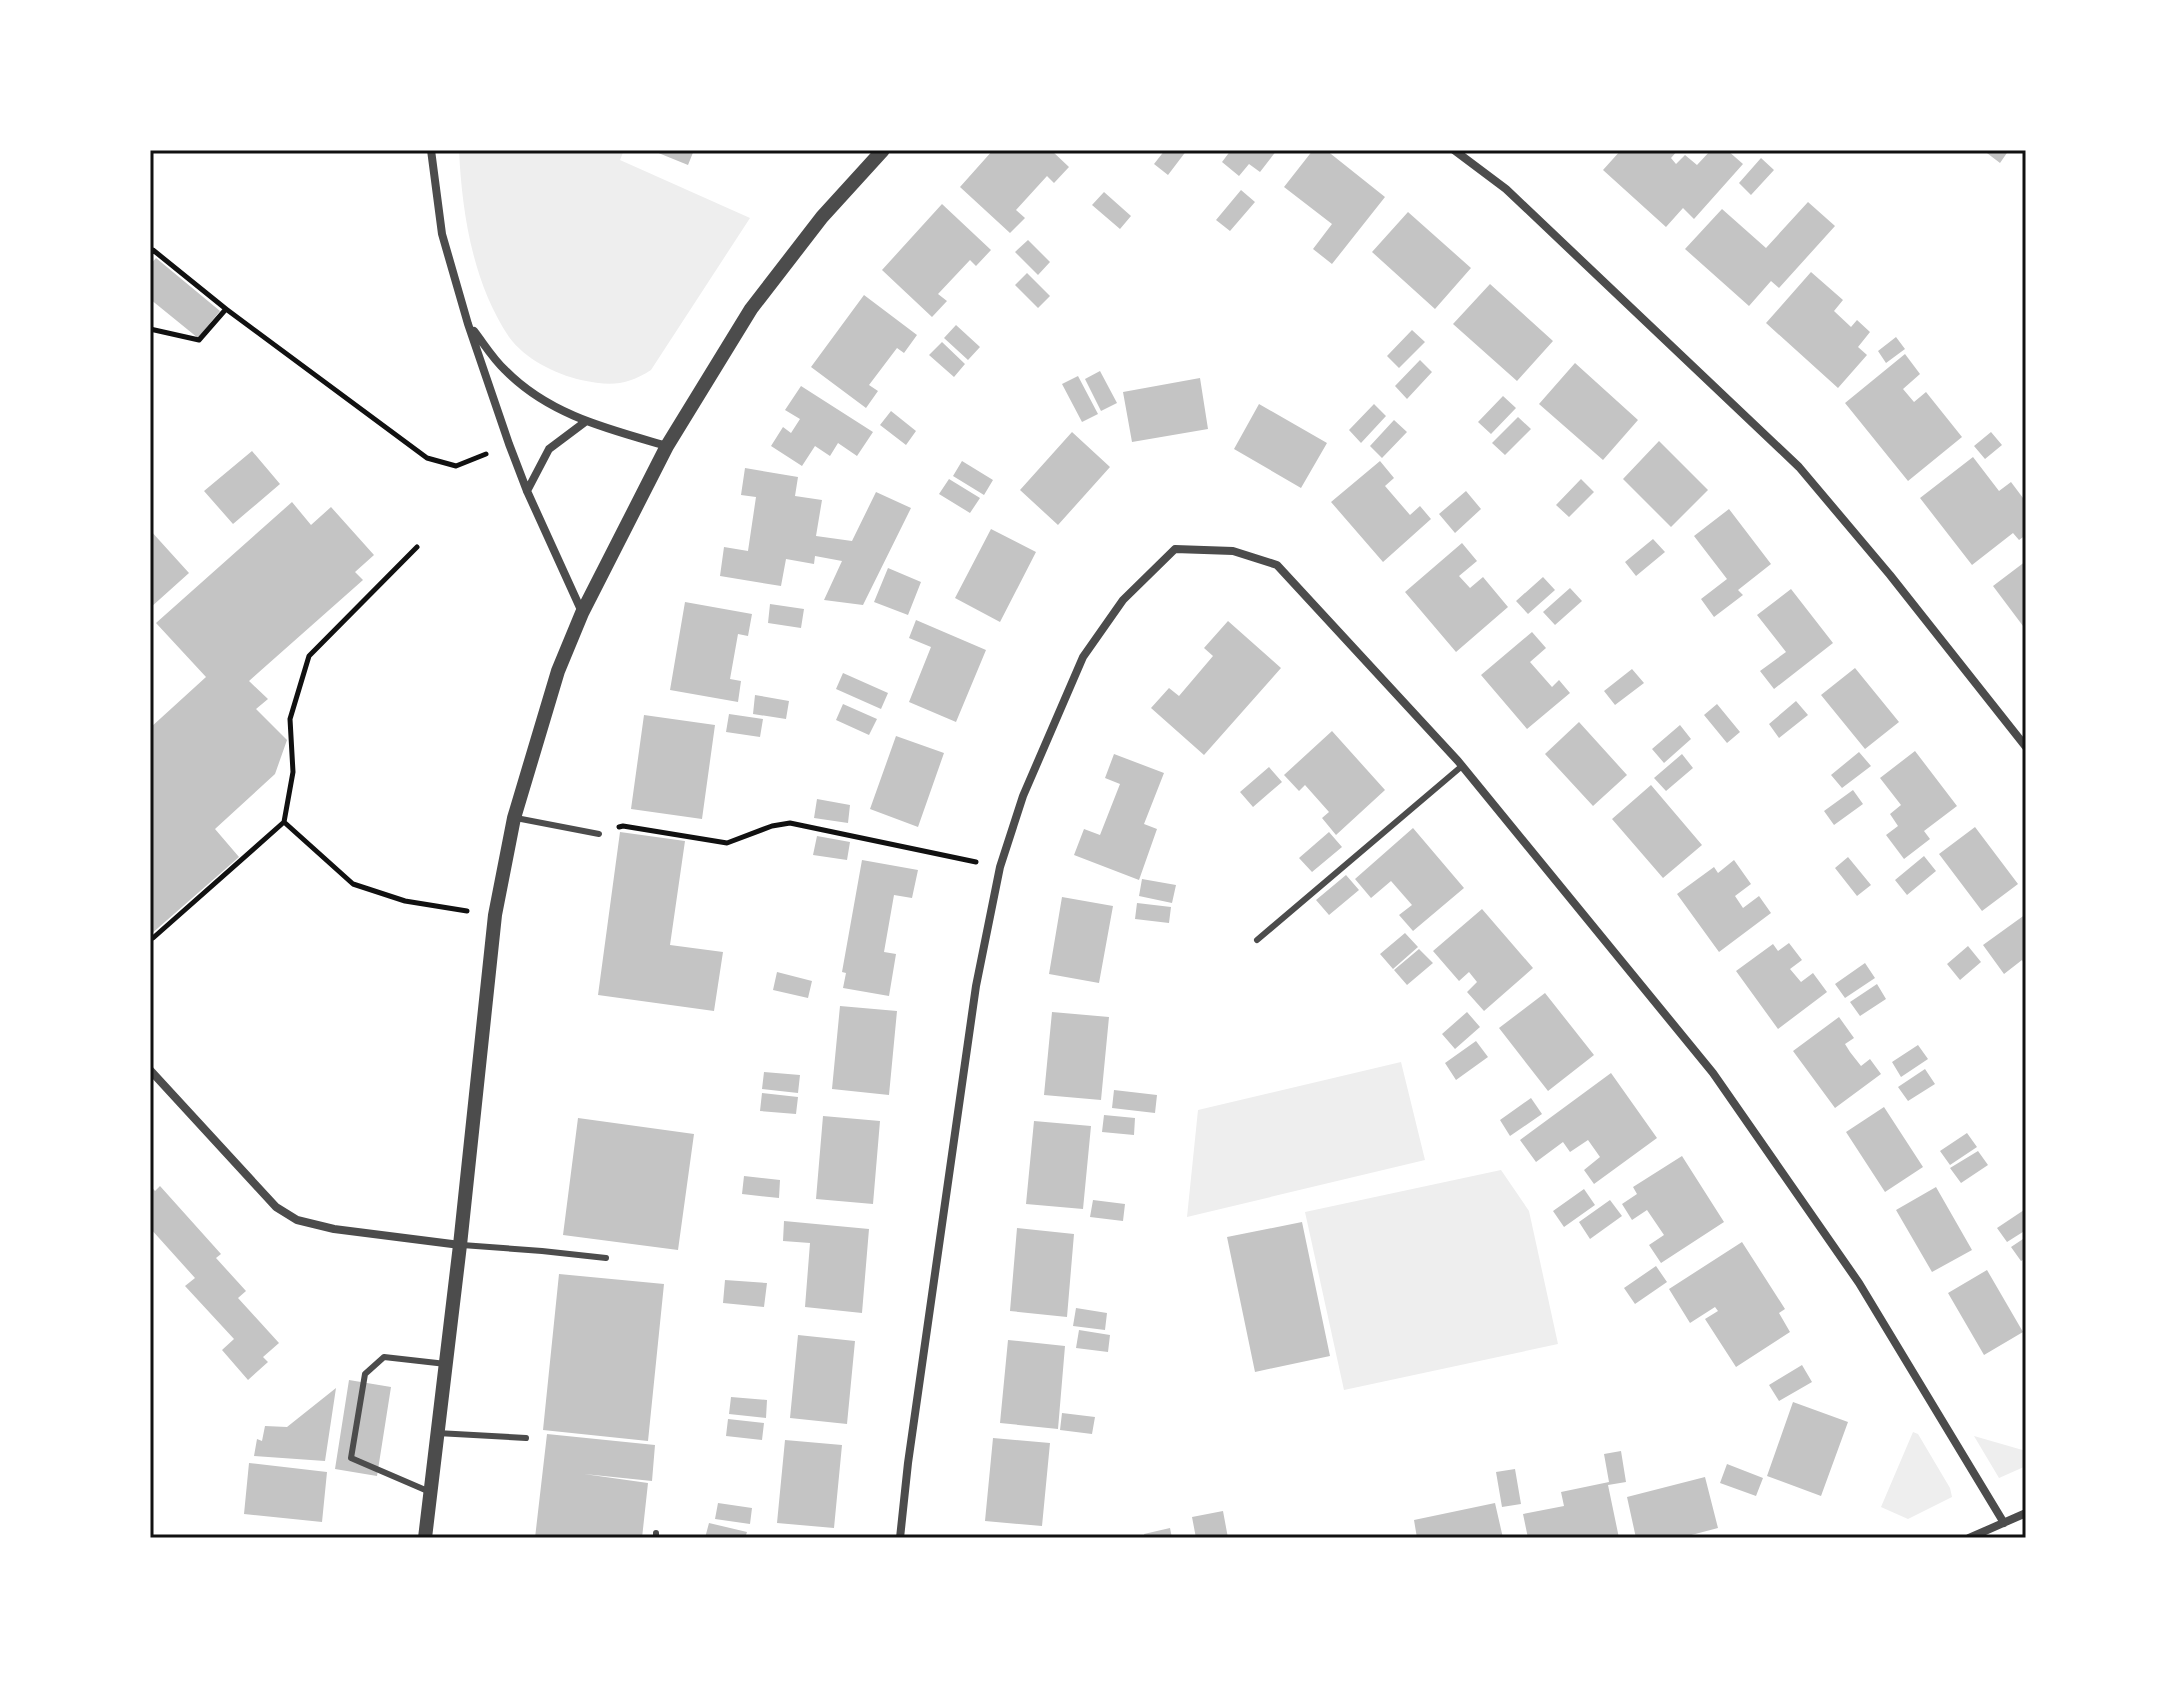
<svg xmlns="http://www.w3.org/2000/svg" width="2176" height="1688" font-family="Quicksand,sans-serif">
<rect width="100%" height="100%" fill="#fff"/>
<path fill="#eee" d="M459,150h165l-4,10 130,58 -99,152c-25,16 -41,16 -70,10 -26,-6 -56,-21 -72,-43 -36,-54 -47,-123 -50,-187z
M1401,1062l24,98 -238,57 11,-107z
M1501,1170l28,41 29,133 -214,46 -39,-178z
M1913,1432l5,2 32,54 2,9 -44,22 -27,-12z
M1974,1436l52,15v15l-27,12z"/>
<path fill="#c4c4c4" d="M651,150h43l-6,15z
M993,150h58l18,17 -15,16 -7,-7 -31,34 9,8 -15,15 -50,-46z
M1165,150h22l-19,25 -14,-11z
M1231,150h46l-17,22 -11,-8 -10,12 -17,-14z
M1313,150h13l59,47 -53,67 -19,-15 19,-25 -48,-37z
M1621,150h57l-7,8 5,6 9,-9 12,10 14,-15h16l16,14 -49,55 -11,-11 -17,19 -63,-57z
M1983,150h26l-9,13z
M1761,158l13,12 -23,25 -12,-12z
M1241,190l14,12 -25,29 -14,-11z
M1104,192l27,24 -11,13 -28,-24z
M1808,202l27,24 -56,62 -8,-7 -22,25 -64,-57 37,-40 44,39z
M942,204l49,46 -15,16 -6,-6 -32,34 9,7 -15,16 -50,-47z
M1408,212l63,56 -36,41 -63,-57z
M1028,240l22,22 -12,13 -23,-23z
M156,258l64,53 -22,27 -48,-39v-34z
M1811,272l32,28 -9,11 17,16 6,-7 13,12 -12,15 9,8 -29,33 -72,-65z
M1027,273l23,23 -12,12 -23,-23z
M1490,284l63,57 -36,40 -64,-57z
M864,295l53,40 -13,18 -7,-5 -28,37 9,6 -12,17 -55,-41z
M956,325l24,22 -12,13 -24,-22z
M1412,330l13,12 -26,26 -12,-12z
M1896,337l9,12 -19,14 -8,-12z
M942,342l23,22 -11,13 -25,-22z
M1905,354l15,20 -17,15 11,13 12,-10 36,45 -54,44 -63,-78z
M1420,360l12,12 -25,27 -12,-13z
M1575,363l63,57 -35,40 -64,-56z
M1100,371l17,32 -16,8 -16,-32z
M1078,376l20,38 -16,8 -20,-38z
M1200,378l8,51 -76,13 -9,-50z
M801,386l72,46 -16,24 -19,-13 -8,13 -15,-10 -13,20 -31,-20 12,-19 8,6 9,-14 -15,-9z
M1503,396l13,12 -25,26 -13,-12z
M1259,404l68,39 -26,45 -67,-39z
M1374,404l12,12 -25,27 -12,-13z
M891,411l25,20 -10,14 -26,-20z
M1518,417l13,12 -26,26 -13,-12z
M1394,420l13,12 -25,26 -12,-12z
M1072,432l38,35 -52,58 -38,-35z
M1991,432l11,13 -17,14 -11,-13z
M1659,441l49,49 -37,37 -48,-48z
M252,451l28,33 -47,40 -29,-33z
M1973,457l26,34 12,-9 15,20v33l-7,5 -6,-7 -41,32 -52,-67z
M962,461l31,19 -9,15 -31,-19z
M1380,461l14,17 -9,8 25,29 10,-9 11,13 -48,43 -52,-60z
M745,468l53,9 -3,19 27,4 -6,36 36,5 24,-49 35,16 -48,97 -39,-5 18,-39 -27,-5 -1,8 -28,-5 -5,27 -61,-10 4,-29 24,4 8,-54 -15,-2z
M949,479l31,19 -10,15 -31,-19z
M1581,479l13,13 -25,25 -13,-12z
M1466,491l15,18 -26,24 -16,-19z
M292,502l19,23 20,-18 43,48 -19,17 8,8 -114,101 19,18 -12,10 31,31 -12,34 -60,55 24,28 -89,78v-207l56,-51 -50,-54z
M1729,509l42,55 -33,26 5,5 -29,22 -13,-18 26,-20 -33,-43z
M991,529l45,23 -36,70 -45,-24z
M150,530l39,43 -39,35z
M1653,539l12,13 -29,24 -11,-14z
M1462,543l15,18 -18,15 11,12 13,-11 25,30 -52,45 -51,-60z
M2026,561v69l-33,-44z
M888,568l33,14 -13,33 -34,-13z
M1543,577l12,13 -27,24 -12,-13z
M1570,588l12,13 -27,24 -12,-13z
M1791,589l42,54 -59,46 -14,-18 26,-19 -29,-37z
M685,602l67,12 -4,22 -10,-2 -8,45 11,2 -3,21 -68,-12z
M770,604l34,5 -3,19 -33,-5z
M916,620l70,30 -30,72 -47,-20 22,-55 -22,-9z
M1228,621l53,47 -77,87 -53,-47 18,-20 10,8 34,-40 -9,-8z
M1532,632l14,16 -16,14 22,25 7,-7 11,13 -43,36 -46,-54z
M1855,668l44,54 -34,27 -44,-54z
M1632,669l12,14 -29,22 -11,-14z
M843,673l45,20 -7,16 -45,-20z
M755,695l34,6 -3,18 -33,-5z
M1796,701l12,14 -29,23 -10,-14z
M843,704l34,15 -8,16 -33,-15z
M1717,704l23,28 -13,11 -23,-28z
M729,714l34,5 -3,18 -34,-5z
M644,715l71,10 -13,94 -71,-10z
M1579,722l48,53 -34,31 -48,-52z
M1680,725l11,14 -27,24 -12,-14z
M1332,731l53,59 -49,45 -14,-17 7,-6 -24,-27 -6,6 -15,-16z
M896,736l48,17 -26,74 -48,-18z
M1915,751l42,55 -33,25 6,8 -26,20 -18,-24 12,-9 -8,-12 11,-9 -21,-27z
M1859,752l12,14 -29,22 -11,-13z
M1114,754l50,19 -20,51 13,5 -18,51 -65,-25 10,-26 16,6 20,-51 -15,-6z
M1682,754l11,14 -27,23 -12,-13z
M1269,767l13,15 -29,25 -13,-15z
M1651,785l51,60 -39,33 -51,-59z
M1853,790l10,14 -29,21 -10,-14z
M817,799l33,6 -2,18 -34,-5z
M1975,827l43,57 -36,27 -43,-57z
M1413,828l51,60 -51,43 -14,-16 13,-10 -21,-24 -20,17 -16,-19z
M620,832l65,9 -15,104 53,7 -9,59 -116,-16z
M1329,832l13,15 -30,25 -13,-14z
M817,836l33,6 -3,18 -34,-5z
M1924,856l12,15 -29,24 -12,-15z
M1848,857l23,28 -14,11 -22,-28z
M862,860l56,10 -6,28 -18,-3 -10,57 12,2 -7,42 -46,-8 3,-15 -4,-1z
M1734,860l17,24 -16,12 8,12 16,-12 12,17 -52,39 -42,-58 37,-27 4,6z
M1346,875l13,15 -30,25 -13,-15z
M1142,879l34,6 -4,18 -33,-7z
M1062,897l51,9 -14,77 -50,-9z
M1137,903l34,4 -2,16 -34,-4z
M1482,909l51,59 -49,43 -17,-19 10,-10 -8,-10 -10,9 -26,-30z
M2026,914v53l-4,-7 -18,14 -21,-29z
M1405,933l13,14 -25,22 -13,-15z
M1789,943l13,17 -12,9 11,13 12,-9 14,19 -49,37 -42,-58 37,-27 5,7z
M1968,946l13,16 -21,18 -13,-16z
M1419,949l14,14 -26,22 -13,-15z
M1865,963l10,15 -30,20 -10,-14z
M777,972l35,9 -4,17 -35,-8z
M1877,984l9,15 -26,17 -10,-14z
M1545,993l49,62 -46,36 -49,-63z
M840,1006l57,5 -8,84 -57,-6z
M1052,1012l57,5 -8,83 -57,-5z
M1467,1012l13,15 -25,22 -13,-15z
M1839,1017l15,21 -9,6 5,8 11,14 9,-7 11,15 -46,34 -42,-57z
M1476,1041l12,16 -32,23 -11,-17z
M1918,1045l10,14 -27,18 -9,-15z
M1925,1069l10,15 -27,17 -10,-14z
M764,1072l36,3 -2,18 -36,-4z
M1611,1073l46,65 -63,46 -10,-14 16,-13 -12,-17 -18,12 -7,-10 -27,20 -16,-22z
M1114,1090l43,5 -2,18 -43,-5z
M762,1093l36,4 -2,17 -36,-3z
M1531,1098l11,16 -32,22 -10,-16z
M1884,1107l39,60 -38,25 -39,-60z
M1104,1115l31,3 -1,17 -32,-3z
M823,1116l57,5 -7,83 -57,-5z
M578,1118l116,16 -16,116 -115,-15z
M1034,1121l57,5 -8,83 -57,-5z
M1967,1133l10,14 -27,18 -10,-14z
M1978,1151l10,14 -27,18 -11,-15z
M1682,1156l42,66 -63,41 -12,-18 15,-10 -17,-25 -15,10 -10,-16 15,-10 -4,-7z
M744,1176l36,4 -1,18 -37,-4z
M150,1185l5,6 5,-5 61,68 -5,4 30,33 -8,7 41,45 -16,14 5,5 -20,18 -26,-30 12,-11 -49,-53 10,-8 -45,-50z
M1936,1187l36,63 -40,22 -36,-62z
M1584,1189l11,16 -31,22 -11,-16z
M1093,1200l32,4 -2,17 -33,-4z
M1610,1200l12,16 -32,23 -11,-17z
M2024,1210l2,20 -19,12 -10,-14z
M784,1221l85,8 -7,84 -57,-6 5,-64 -27,-2z
M1302,1222l28,134 -75,16 -28,-135z
M1017,1228l57,6 -7,83 -57,-6z
M2026,1237v21l-5,3 -10,-14z
M1742,1242l43,67 -6,4 11,19 -54,35 -31,-48 13,-8 -3,-4 -25,16 -21,-34z
M1656,1266l11,16 -32,22 -11,-16z
M1987,1270l36,62 -39,23 -36,-62z
M559,1274l105,10 -16,157 -105,-11z
M725,1280l42,3 -3,24 -41,-4z
M1076,1308l31,5 -2,17 -32,-4z
M1079,1330l31,5 -2,17 -32,-4z
M798,1335l57,6 -8,83 -57,-6z
M1008,1340l57,6 -7,83 -58,-6z
M1802,1365l10,17 -33,19 -10,-16z
M349,1380l42,7 -14,89 -42,-7z
M336,1388l-11,73 -71,-5 3,-17 5,2 3,-15 22,1z
M731,1397l36,3 -1,18 -37,-4z
M1793,1402l55,20 -27,74 -54,-20z
M1062,1413l33,4 -3,17 -32,-4z
M728,1419l36,4 -2,17 -36,-4z
M547,1434l108,11 -3,36 -68,-7 64,9 -6,55h-107z
M993,1438l57,5 -8,83 -57,-5z
M785,1440l57,5 -8,83 -57,-5z
M1621,1451l5,31 -18,3 11,53h-91l-5,-24 41,-8 -3,-14 48,-10 -5,-28z
M249,1463l78,9 -5,50 -78,-8z
M1727,1464l36,14 -7,18 -36,-13z
M1515,1469l6,35 -19,3 -6,-35z
M1705,1477l13,51 -38,10h-44l-9,-41z
M718,1503l34,5 -2,16 -35,-5z
M1495,1503l8,35h-86l-3,-18z
M1223,1511l5,27h-32l-4,-21z
M709,1523l38,9 -2,6h-40z
M1170,1528l2,10h-27l-1,-4z"/>
<g fill="none" stroke-linecap="round" stroke-linejoin="round">
<path stroke="#111" stroke-width="5" d="M150,253l3,-3 73,59 201,149 29,8 30,-12
M150,329l49,11 27,-31
M417,547l-108,109 -19,63 3,53 -9,50 69,62 52,17 62,10
M619,827l4,-1 104,17 45,-17 18,-3 186,39
M150,938h3l131,-116"/>
<path stroke="#4c4c4c" stroke-width="6" d="M516,818l83,16
M1257,940l205,-174
M462,1245l80,6 64,7
M437,1433l89,5
M430,1492l-79,-34 14,-84 19,-17 62,7
M656,1538v-5"/>
<path stroke="#4c4c4c" stroke-width="8" d="M431,150l11,84 26,90 41,120 18,47 55,121
M1454,150l52,39 293,278 91,108 136,172
M474,331c10,13 19,28 31,39 44,45 103,59 162,76
M527,491l22,-42 36,-27
M150,1070l126,137 21,13 37,9 126,16
M900,1538l8,-75 68,-477 24,-119 23,-71 60,-139 40,-57 52,-51 58,2 44,14 181,196 255,312 146,210 145,240
M1969,1538l57,-25"/>
<path stroke="#4c4c4c" stroke-width="14" d="M425,1538l35,-293 35,-330 19,-97 44,-147 24,-58 85,-167 84,-137 71,-92 61,-67"/>
</g>
<rect width="2176" height="1688" fill="none" stroke="#ffffff" stroke-width="304"/>
<rect x="152" y="152" width="1872" height="1384" fill="none" stroke="#111" stroke-width="3"/>
</svg>
